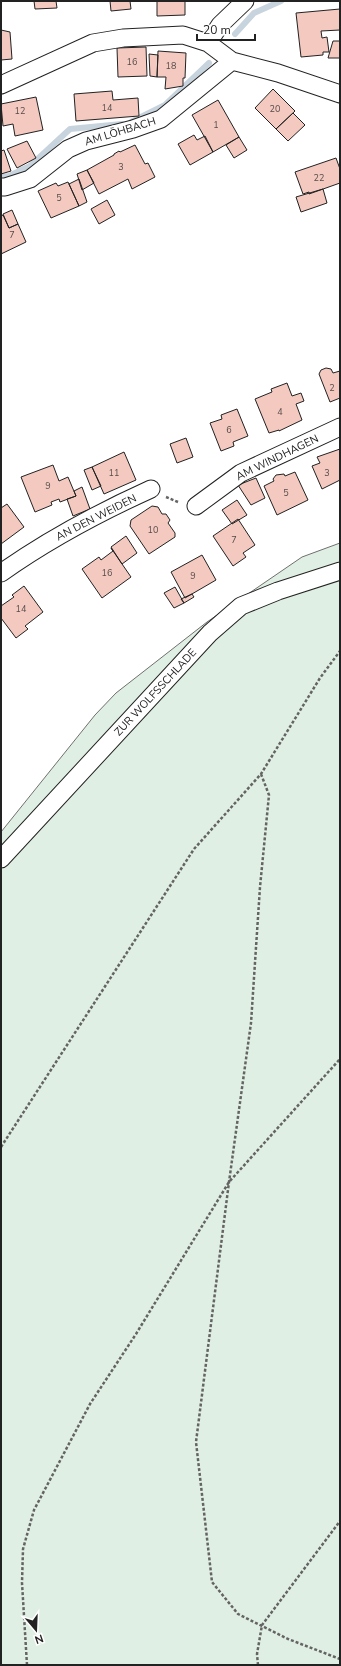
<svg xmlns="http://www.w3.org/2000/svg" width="341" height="1666" font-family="'Nunito Sans',sans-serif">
<rect width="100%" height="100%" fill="#fff"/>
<path fill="#e0efe3" stroke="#6f6f6f" d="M340,543v1122h-339v-797l17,-20 -17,14v-30l94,-117 21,-22 91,-71 95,-65z"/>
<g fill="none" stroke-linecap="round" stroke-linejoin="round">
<path stroke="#c7d3dd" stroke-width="6" d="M235,34l19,-21 27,-12
M131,122l34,-17 44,-42
M1,177l8,-1 21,-10 40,-37 52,-5"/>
</g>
<path fill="#f3c9c0" stroke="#222" d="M34,1h22l1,7 -22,1z
M110,1h20l1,8 -20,2z
M157,1h28v14l-28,1z
M340,9v21l-19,1 1,7 5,-1 2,15h-6v3l-22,2 -5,-44z
M1,30l9,2 2,27 -11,1z
M333,41h7v17h-12z
M146,47l1,29 -29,1 -1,-29z
M158,51l28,2 -1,25h-2v8l-18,3 1,-12h-9z
M149,54l9,1 -1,22 -7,-1z
M273,89l22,22 -19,18 -21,-21z
M112,91l1,9 25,-2 1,18 -63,5 -2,-27z
M36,97l7,33 -28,6 -2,-12 -10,2 -2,-22z
M218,100l21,37 -26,15 -21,-37z
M293,113l12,12 -17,16 -12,-12z
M194,135l3,5 8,-4 8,16 -23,13 -12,-21z
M239,137l8,13 -13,8 -8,-13z
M27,141l9,17 -19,10 -10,-19z
M135,145l10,19 3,-1 7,14 -23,12 -4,-10 -29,15 -12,-24 27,-15v-1l5,-3 1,1z
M4,150l7,21 -10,3v-23z
M336,158l4,11v14l-31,11v-2l-6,2 -8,-22z
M87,170l7,13 -12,7 -5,-16z
M79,179l8,23 -8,4 -10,-22z
M68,182l11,24 -28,12 -13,-27 18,-8 2,3z
M323,189l4,14 -26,9 -5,-15z
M107,200l8,15 -16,9 -8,-15z
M12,210l6,14 -9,4 -6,-14z
M3,215l6,13 9,-4 8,18 -25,12v-38z
M326,368l5,1 2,4 7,-2v27l-10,4 -11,-28 2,-4z
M287,383l5,13 9,-3 3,8 -8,3 6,16 -23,11v-1l-10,3 -14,-34 17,-7 -1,-3z
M237,409l11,27 -15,6 1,4 -13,5 -11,-28 12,-4 -1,-4z
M186,438l7,19 -16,6 -7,-19z
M340,449v31l-18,9 -10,-23 8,-3 -3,-6z
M124,452l12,28 -32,14 -12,-27z
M53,465l6,16 9,-4 8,19 -16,6 -1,-3 -8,3 1,3 -17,7 -14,-35z
M92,467l9,19 -9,4 -8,-20z
M295,472l13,28 -31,15 -13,-29 10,-5 -1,-2 3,-4 8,-1 1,2z
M256,478l9,20 -14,7 -13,-20z
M82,487l8,22 -17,7 -6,-17 9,-3 -2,-5z
M237,500l10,15 -15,9 -10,-14z
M7,504l17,23 -23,17v-36z
M152,506l6,1 4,7h4l4,6 -2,3 7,10v4l-26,17 -19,-28 1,-6z
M238,519l17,26 -12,8 3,4 -13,9 -20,-30z
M126,536l11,17 -15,11 -11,-17z
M111,548l20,29 -29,21 -20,-29 17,-12 2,3 12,-9z
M202,555l14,25 -31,18 -14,-26z
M24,586l19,26 -18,14 3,3 -12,9 -15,-20v-12l13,-9 -2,-2z
M175,587l9,16 -10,5 -10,-15z
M192,594l2,3 -10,6 -3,-4z"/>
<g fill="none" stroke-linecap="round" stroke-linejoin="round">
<g stroke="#222" stroke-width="19">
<path id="minor" d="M208,43l12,-18 25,-24
M1,85l92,-42 30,-5 60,-3 25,8 24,18 46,12 62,21
M1,187h4l25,-8 38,-30 18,-8 47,-12 28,-10 71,-58
M196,506l45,-33 99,-46
M1,573c48,-34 97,-60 150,-84
M1,859l209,-226 31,-27 37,-15 62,-20"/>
</g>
<path stroke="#646464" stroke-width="2.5" stroke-dasharray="3 2" stroke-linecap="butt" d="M166,497l12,5
M261,774l8,21 -9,92 -9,136 -22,159 -33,260 16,140 26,32 50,25 52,20
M1,1147l193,-298 67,-75 59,-96 20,-27
M27,1665l-5,-82 1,-34 11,-39 56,-106 46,-70 93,-152 111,-123
M258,1665l-1,-11 5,-29 78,-104"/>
<use href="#minor" stroke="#fff" stroke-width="17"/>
</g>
<g text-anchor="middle" stroke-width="3" stroke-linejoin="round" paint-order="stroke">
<g font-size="9" fill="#564c4a">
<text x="132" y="65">16</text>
<text x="171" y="69">18</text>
<text x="107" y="111">14</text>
<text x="275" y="112">20</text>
<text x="20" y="114">12</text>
<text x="216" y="128">1</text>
<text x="121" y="170">3</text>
<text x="319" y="181">22</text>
<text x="59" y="201">5</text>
<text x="12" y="238">7</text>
<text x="332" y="391">2</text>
<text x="280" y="415">4</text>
<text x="229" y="433">6</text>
<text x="114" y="476">11</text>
<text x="327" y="476">3</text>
<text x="48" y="489">9</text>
<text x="286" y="496">5</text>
<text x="153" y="533">10</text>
<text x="234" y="543">7</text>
<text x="107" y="576">16</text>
<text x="193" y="579">9</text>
<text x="21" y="612">14</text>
</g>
<g font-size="11" fill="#222" stroke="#fff">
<text transform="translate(120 131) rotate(-17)" y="4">AM LÖHBACH</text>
<text transform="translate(277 457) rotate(-26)" y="4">AM WINDHAGEN</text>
<text transform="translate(96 517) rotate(-27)" y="4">AN DEN WEIDEN</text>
<text transform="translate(155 692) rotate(-47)" y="4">ZUR WOLFSSCHLADE</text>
</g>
</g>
<rect width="341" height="1666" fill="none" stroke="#222222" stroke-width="4"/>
<g transform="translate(36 1630) rotate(161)" stroke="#ffffff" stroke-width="3" paint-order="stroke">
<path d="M0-3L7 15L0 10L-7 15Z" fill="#222222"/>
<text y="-6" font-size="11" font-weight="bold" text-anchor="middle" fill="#222222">N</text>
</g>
<path d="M197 34v6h58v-6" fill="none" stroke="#222222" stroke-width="2"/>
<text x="203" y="34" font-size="12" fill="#222222" stroke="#ffffff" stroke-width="3" paint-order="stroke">20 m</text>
</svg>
